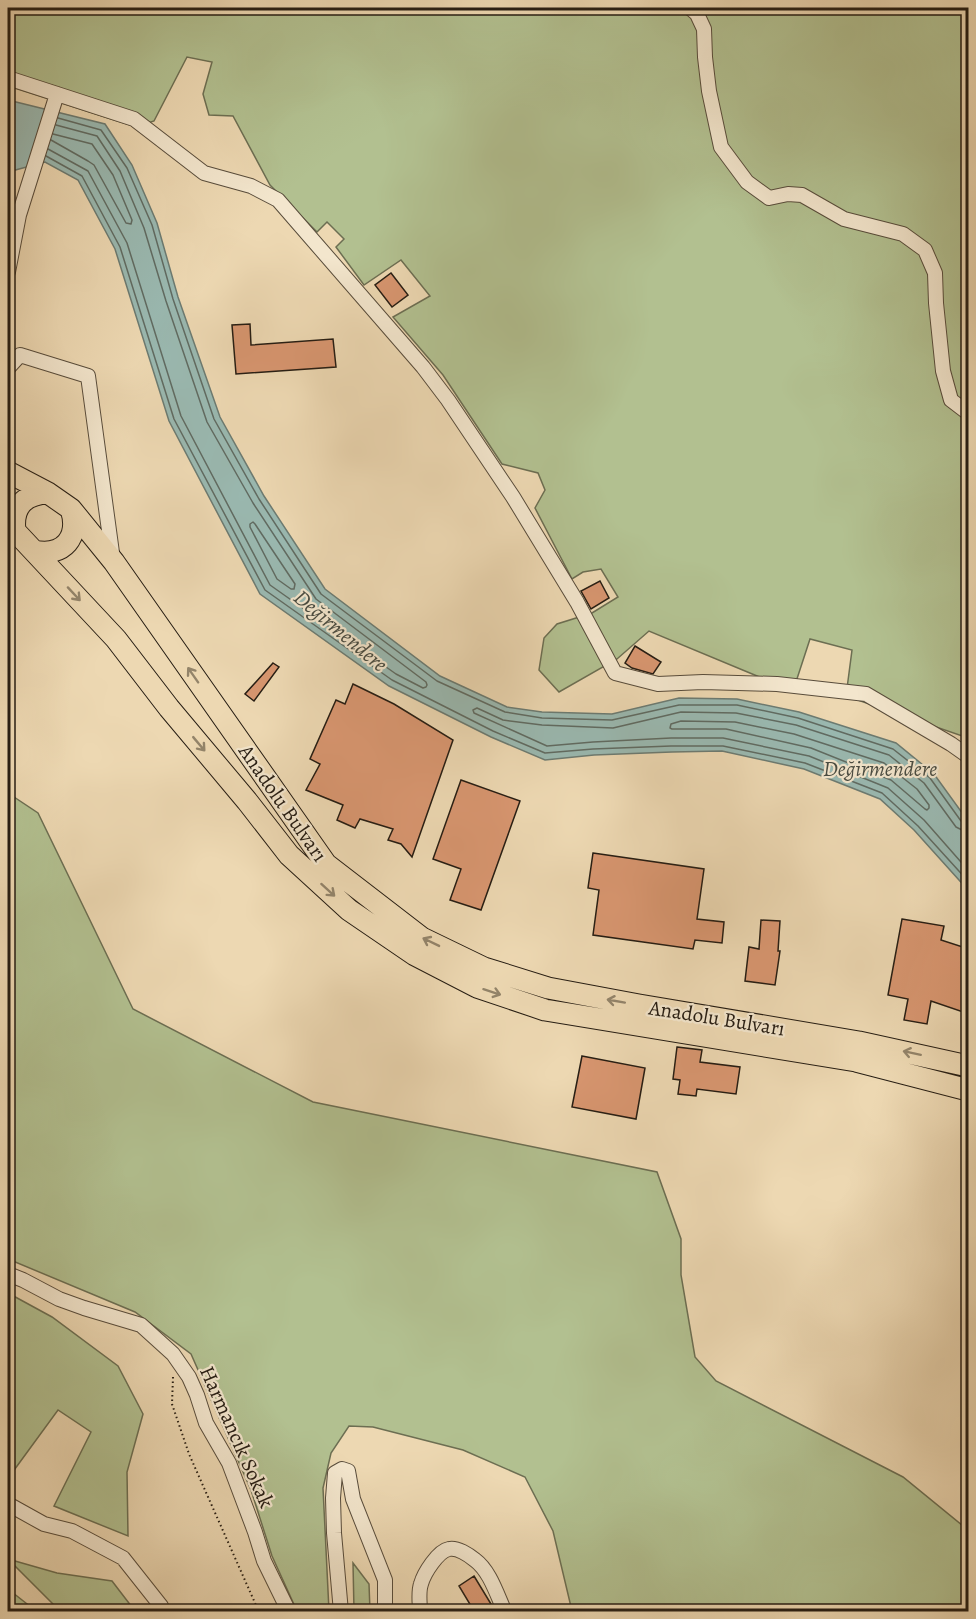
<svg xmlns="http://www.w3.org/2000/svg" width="976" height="1619" font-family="Alegreya,serif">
<rect width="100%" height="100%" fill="#edd8b2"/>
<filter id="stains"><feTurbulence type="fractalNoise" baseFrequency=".00333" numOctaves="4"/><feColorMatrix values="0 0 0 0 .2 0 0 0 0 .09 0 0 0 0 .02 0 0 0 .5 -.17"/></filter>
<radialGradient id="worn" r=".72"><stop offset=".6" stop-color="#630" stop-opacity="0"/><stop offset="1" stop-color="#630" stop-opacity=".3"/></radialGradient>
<path fill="#b2c090" stroke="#6c6e52" stroke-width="1.5" d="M8,8h960v730l-122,-42 6,-46 -42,-11 -17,52 -144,-60 -32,28 -58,33 -20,-22 5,-32 13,-14 35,-11 26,-16 -17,-28 -18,3 -11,7 -37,-71 10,-18 -7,-17 -36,-9 -59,-89 -50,-58 37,-21 -29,-36 -37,25 -28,-38 8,-8 -17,-17 -10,10 -47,-47 -37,-69 -24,-1 -6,-21 9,-32 -25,-5 -33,64 -18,6 -128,-41z
M8,793l30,20 95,196 180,93 344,70 24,67v36l14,82 21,24 187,96 65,53v81h-396l-19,-80 -28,-54 -62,-27 -90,-23 -24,-1 -18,27 -8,35 6,123h-32l-25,-55 -21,-66 -60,-136 -56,-42 -127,-53z
M8,1293l44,24 66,49 25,48 -16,58 1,64 -74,-30 37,-74 -33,-22 -49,67 -1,-1z
M8,1559l49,14 55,8 23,30h-75z
M353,1563l16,21 1,27h-16z
M8,1589l28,22h-28z"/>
<path fill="#9ab9b1" stroke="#6c7b72" stroke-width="1.5" d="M8,100l97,24 27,41 25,58 21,74 42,120 44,79 61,93 115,87 67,31 35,5 70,2 67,-16 58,1 62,13 97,31 38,31 34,47v69l-54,-60 -34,-31 -76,-30 -82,-18 -50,1 -78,3 -49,5 -54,-23 -102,-51 -129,-92 -91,-173 -54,-172 -37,-69 -33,-18 -37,10z"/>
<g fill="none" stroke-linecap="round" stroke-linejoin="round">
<path stroke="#606b62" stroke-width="1.5" d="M58,118l43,12 26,38 25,57 21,74 41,120 45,80 62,95 116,87 68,31 37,6 70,2 67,-15h58l61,13 95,31 37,29 31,43 7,2
M51,140l37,21 6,4 32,58 5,1 1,-4 -19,-45 -21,-31 -39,-10
M48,149l40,22 39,72 54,173 89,169 126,89 27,14 3,-1 1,-2 -1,-3 -110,-83 -63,-96 -46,-81 -41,-121 -22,-73 -24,-57 -23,-35 -41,-11
M46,156l36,20 38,71 54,172 91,171 127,90 101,51 52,22 48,-4 78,-3h52l82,17 77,30 36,33 50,55
M253,522l2,2 40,60 -1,5h-3l-14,-10 -27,-52v-3z
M681,721l54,1 59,12 90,29 33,26 12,16v3l-2,2 -2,-1 -34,-29 -80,-32 -85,-19h-54l-2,-1 1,-4z
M968,831l-6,-1 -6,-3 -32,-44 -35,-28 -93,-30 -60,-12 -55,-1 -68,16 -71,-3 -39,-5 -26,-12 -4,2 1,3 73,33 46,-4 78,-4h52l86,18 79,32 36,32 44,50"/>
</g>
<path fill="#d89670" stroke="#261d13" stroke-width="1.5" d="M391,273l17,22 -16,12 -17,-22z
M250,324l1,21 82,-6 3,28 -100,7 -4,-49z
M600,581l9,17 -18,11 -10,-18z
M635,646l26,16 -8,12 -21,-6 -7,-5z
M273,663l6,4 -25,34 -9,-7z
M353,684l41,20 59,36 -41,117 -11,-13 -13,-4 5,-11 -33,-10 -5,9 -18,-8 6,-15 -37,-15 14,-26 -10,-5 26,-59 9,4z
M461,780l59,21 -39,109 -31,-10 11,-31 -28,-10z
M593,853l111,16 -7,50 27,3 -2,21 -27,-3 -2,9 -100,-14 6,-45 -11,-2z
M902,919l42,7 -3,14 28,9v65l-38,-13 -4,23 -23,-4 4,-21 -20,-4z
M761,920l19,1 -2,30h2l-5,34 -30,-4 4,-34 10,2z
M677,1047l25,3 -2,12 40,5 -4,27 -39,-5 -1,7 -18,-2 2,-14 -7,-1z
M582,1056l63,12 -9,51 -64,-12z
M474,1576l17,28 -13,7h-4l-15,-25z"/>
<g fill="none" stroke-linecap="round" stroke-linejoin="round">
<g stroke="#584c3b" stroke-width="16">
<path id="minor" d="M690,8l7,6 7,15 1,28 4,34 12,56 26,35 22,16 19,-4 14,1 42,24 59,15 22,16 10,23 1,30 7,68 8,29 17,13
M8,78l126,41 70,54 47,13 27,14 145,167 25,33 65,97 64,105 38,71 43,11 45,-2 74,2 89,10 85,50 17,12
M8,272l11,-57 38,-121
M8,368l12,-13 68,21 25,184
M8,1274l15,6 36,19 25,9 57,17 32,29 16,23 8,18 9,28 23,40 26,69 9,29 25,51
M8,1504l36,20 28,7 51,27 38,48 2,6
M341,1612l-7,-79 -1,-35 2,-25 7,-4 6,2 5,28 32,81v32
M420,1612c0,-9 -2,-20 1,-28 3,-11 17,-33 28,-35 8,-2 20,6 26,11 15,11 22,35 30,52"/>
</g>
<g stroke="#261d13" stroke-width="23">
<path id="highway" d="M8,472l40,21 23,16 43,53 212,302 96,74 62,30 64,20 91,17 220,37 109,24
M8,527l7,4 101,108 53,69 78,93 42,54 60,55 66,45 62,32 68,23 311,51 112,29
M15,531c-3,-24 9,-37 33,-38
M34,551c30,6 46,-14 37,-42"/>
</g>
<path stroke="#261d13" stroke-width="2" stroke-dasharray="1.5 3" stroke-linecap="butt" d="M173,1377l-1,27 17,50 70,158"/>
<use href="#minor" stroke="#f3e6cd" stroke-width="14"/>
<use href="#highway" stroke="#edd8b2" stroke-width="21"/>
</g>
<defs><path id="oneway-shaft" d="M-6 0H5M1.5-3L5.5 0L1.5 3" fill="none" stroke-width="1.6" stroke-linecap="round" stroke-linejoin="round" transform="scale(1.5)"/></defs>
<g stroke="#93846a">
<use href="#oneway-shaft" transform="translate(74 594) rotate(47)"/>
<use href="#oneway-shaft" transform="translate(193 675) rotate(-125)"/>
<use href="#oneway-shaft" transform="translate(199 744) rotate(50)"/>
<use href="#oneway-shaft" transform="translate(328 890) rotate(42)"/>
<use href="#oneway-shaft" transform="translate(431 942) rotate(-154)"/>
<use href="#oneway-shaft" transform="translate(492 992) rotate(18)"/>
<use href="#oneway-shaft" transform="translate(616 1001) rotate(-170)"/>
<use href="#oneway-shaft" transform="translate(912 1053) rotate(-168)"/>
</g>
<g text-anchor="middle" stroke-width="4.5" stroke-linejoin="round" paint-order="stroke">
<g font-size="21" fill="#261d13" stroke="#f3e6cd">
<text transform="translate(283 803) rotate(55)" y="7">Anadolu Bulvarı</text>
<text transform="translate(717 1018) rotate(9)" y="7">Anadolu Bulvarı</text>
<text transform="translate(237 1437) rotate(66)" y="7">Harmancık Sokak</text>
</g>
<g font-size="22" font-style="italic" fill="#494c42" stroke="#f3e6cd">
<text transform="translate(341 630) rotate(40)" y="8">Değirmendere</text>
<text x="880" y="776">Değirmendere</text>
</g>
</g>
<rect width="976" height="1619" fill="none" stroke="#edd8b2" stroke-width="30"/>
<rect x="9" y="9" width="958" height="1601" fill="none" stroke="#261d13" stroke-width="3"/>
<rect x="15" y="15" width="946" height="1589" fill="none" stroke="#261d13" stroke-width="1.5"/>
<rect width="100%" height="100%" filter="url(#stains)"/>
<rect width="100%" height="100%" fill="url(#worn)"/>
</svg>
